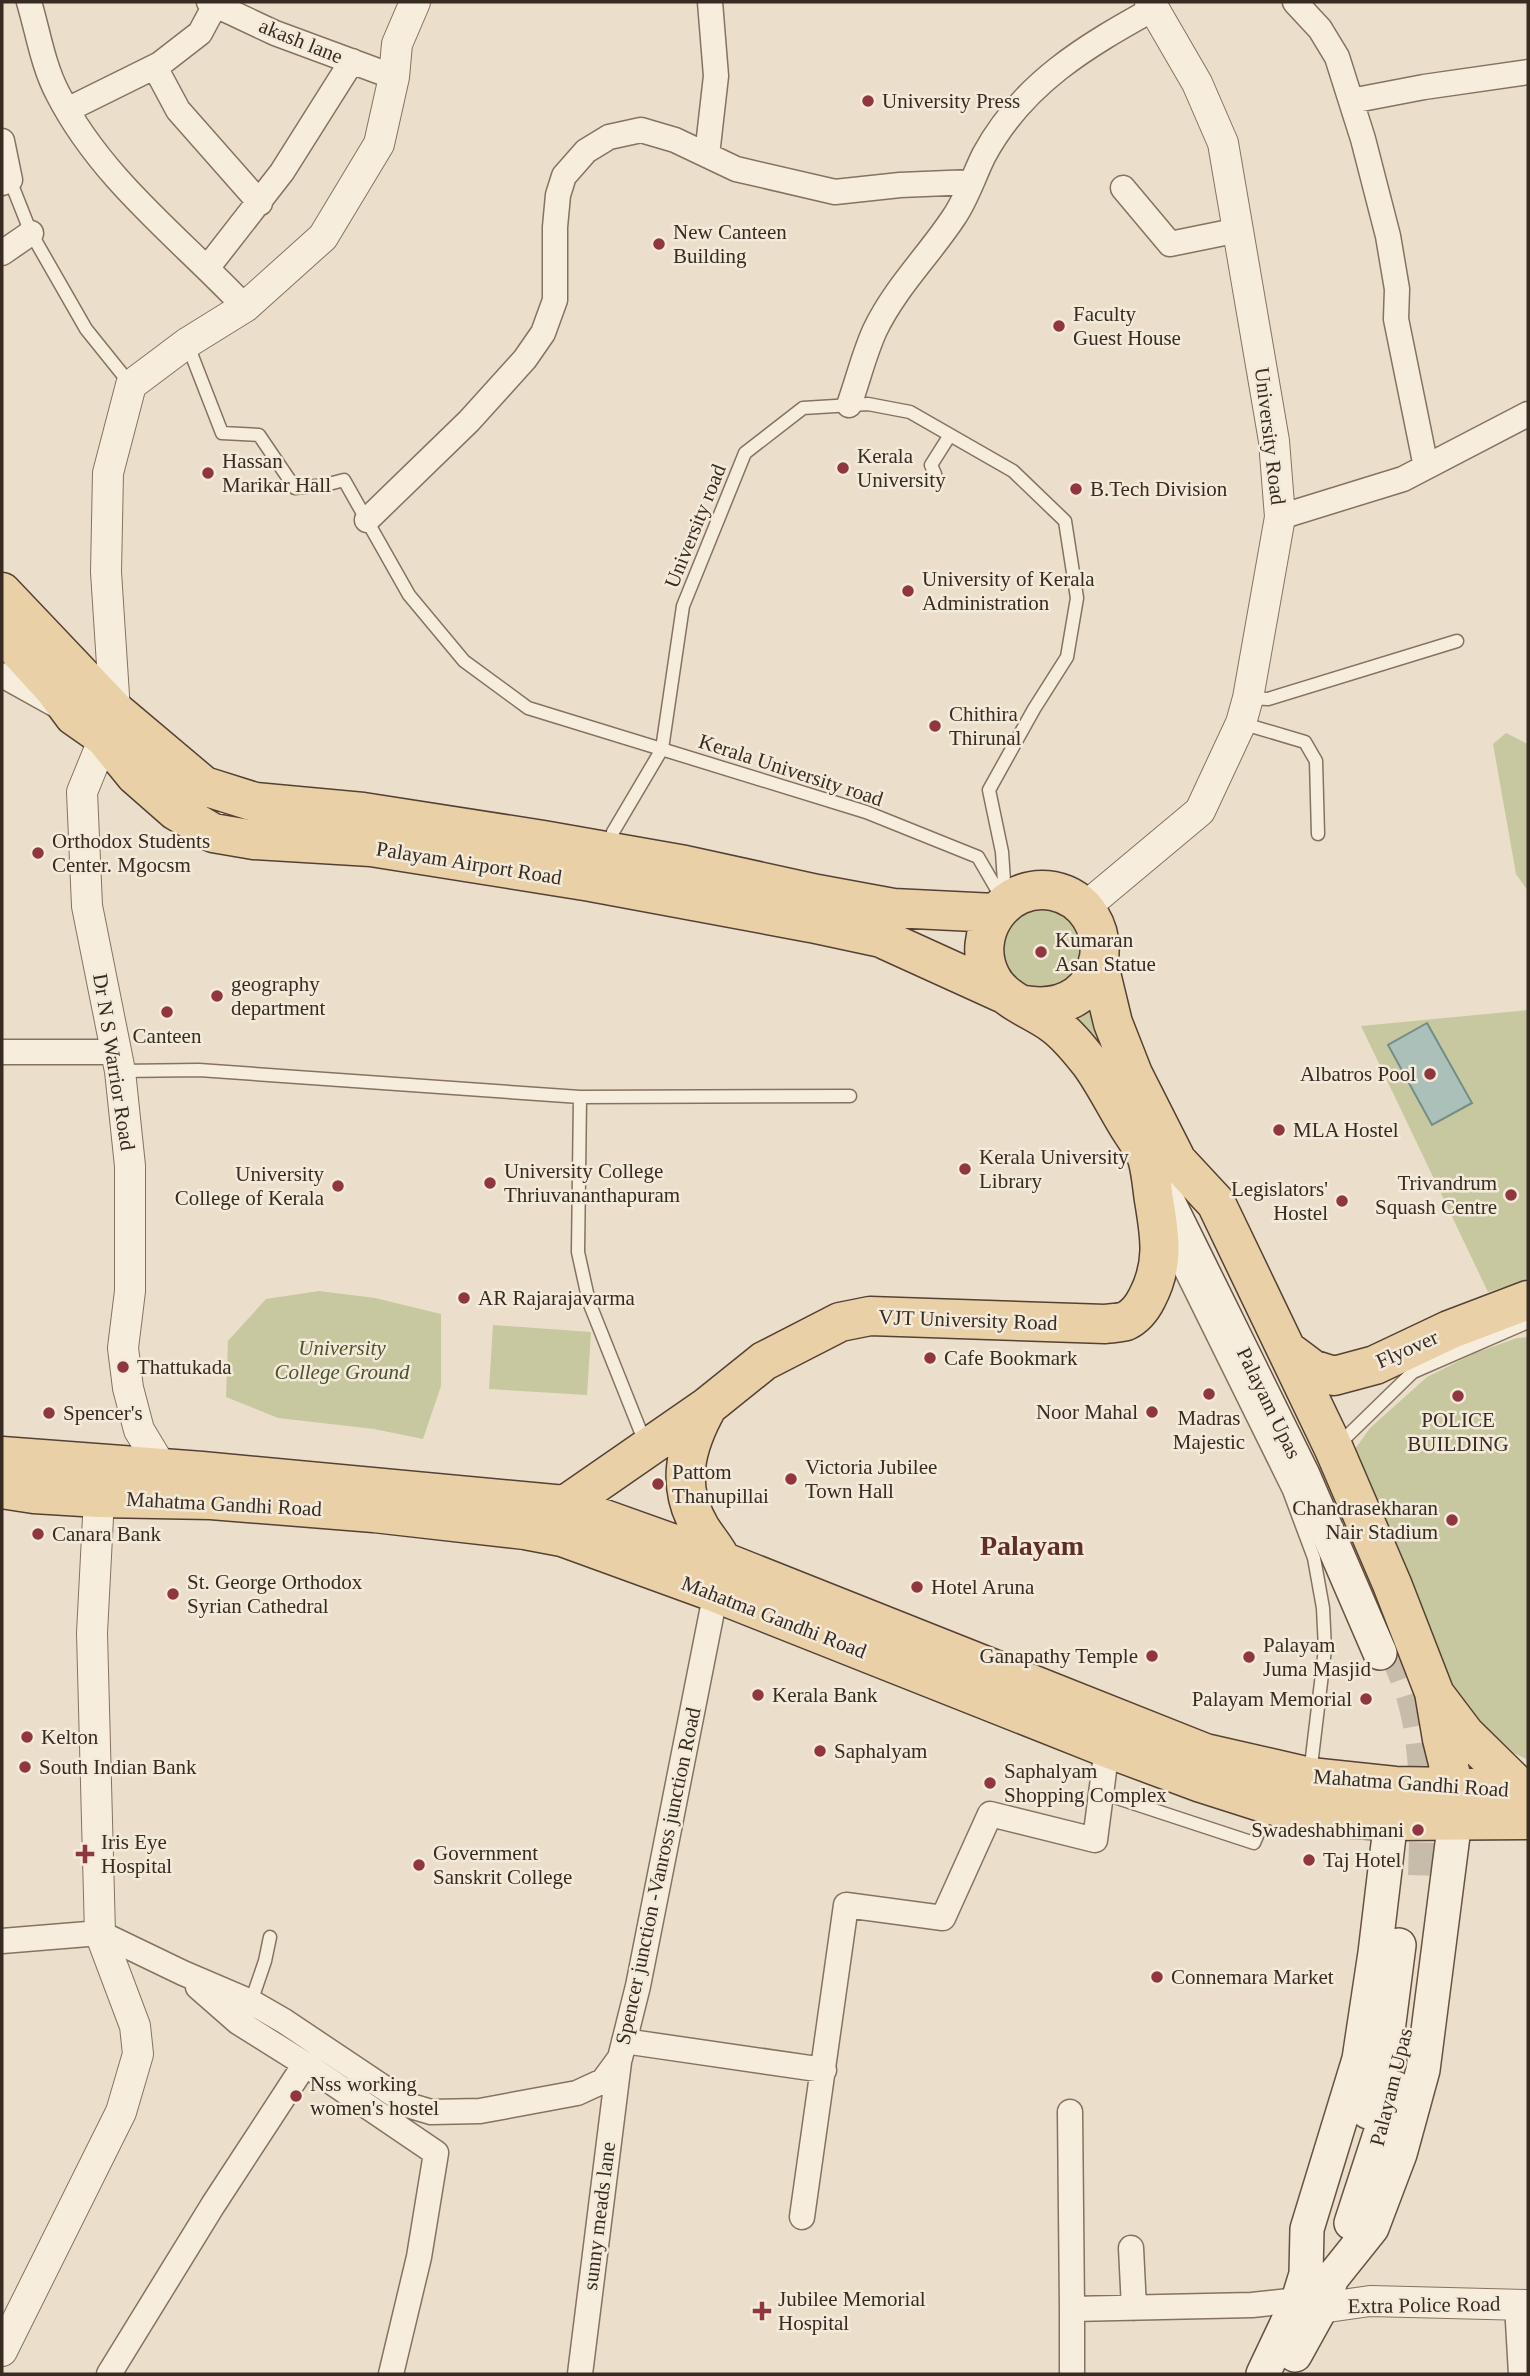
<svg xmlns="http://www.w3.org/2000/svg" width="1530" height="2376" font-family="'Times New Roman',serif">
<rect width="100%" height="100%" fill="#ebdfcb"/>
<path fill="#c7c89f" d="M1506,733l22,11v147l-12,-17 -23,-130z
M1050,905l28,23 5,24 -15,33 -57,5 -14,-65 7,-10z
M1095,990l34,110 -56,-85z
M1528,1010v270l-40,12 -127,-266z
M319,1291l56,7 66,16v72l-18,53 -49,-10 -96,-11 -52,-21 2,-56 38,-42z
M493,1325l98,7 -4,63 -98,-6z
M1528,1337v423l-14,-7 -62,-57 -102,-240 20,-28 57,-51 48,-24 42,-15z"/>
<path fill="#abc0b8" stroke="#728e85" stroke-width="2" d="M1427,1023l45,80 -40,22 -44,-80z"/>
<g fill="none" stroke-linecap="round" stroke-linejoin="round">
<path stroke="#c7bba9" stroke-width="33" stroke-dasharray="33 17" stroke-linecap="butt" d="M1394,1647c6,16 14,33 19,50 17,58 13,133 11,193"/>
<g stroke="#867260" stroke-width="15">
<path id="service" d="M10,180l21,53 55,96 45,56
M187,343l35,90 37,2 36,53 30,-3 19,-5 65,115 55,66 64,47 338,104 112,45 25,43
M935,474l-4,-9 19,-30
M1248,698l20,1 189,-58
M1241,723l64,19 11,19 2,73
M611,847l2,-15 49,-83 21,-143 62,-153 58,-45 65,-4 42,8 103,59 52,50 12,77 -10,59 -33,52 -45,81 13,62 3,44
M120,1071l79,-1 381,27 270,-1
M580,1097l-2,155 11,50 57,143
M1171,1252l118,239 25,67 9,50 2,41 -15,125
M1337,1446l76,-74 115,-50
M1102,1793l152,50 14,-33
M251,2002l14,-41 5,-24"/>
</g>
<g stroke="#867260" stroke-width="27">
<path id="minor" d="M29,2c9,30 14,64 29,92 44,86 122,144 187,213
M209,2l66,31 119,44
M1295,2l25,27 17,28 26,82 25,97 9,53 -1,30 30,148
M155,67l23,43 82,93
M1351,101l73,-14 104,-15
M67,110l93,-46 40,-31 15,-28
M2,141l8,39 -8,3
M707,155l9,-79 -6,-74
M1123,188l47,56 69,-14
M2,253l29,-20
M208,267l74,-95 70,-111
M849,405c9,-25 15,-51 26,-75 20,-42 54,-75 79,-113 13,-19 20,-42 30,-62 39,-72 102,-109 171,-147
M1280,517l123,-38 125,-65
M367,520l102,-99 56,-62 18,-26 12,-33v-73l3,-32 6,-19 22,-25 23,-14 32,-7 34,10 61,29 99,23 65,-7 72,-3
M2,675l54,30
M2,1052h114
M2,1941l98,-8 83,40 68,29 33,19 127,85 20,6 49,-1 97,-18 26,-12 17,-23 18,-72 80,-405
M198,1987l40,35 67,42 131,89 -17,104 -28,117
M624,2041l200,29
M1070,2112l2,197 180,-4 46,-5
M802,2217l44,-312 97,13 47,-104 105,26 12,-92
M1131,2248l3,60
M1517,2304l4,70
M109,2374l104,-169 92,-141
M580,2374l39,-312
M1072,2374v-65"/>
</g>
<g stroke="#867260" stroke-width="32">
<path id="tertiary" d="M1084,908l116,-97 41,-88 7,-25 32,-181 -6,-76 -51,-298 -26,-60 -47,-81
M162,1468l-23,-38 -11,-42 -5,-40 7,-57v-125l-10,-95 -33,-165 -5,-114 33,-81 -9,-139 2,-99 23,-88 56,-42 58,-36 78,-70 56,-93 15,-67 3,-33 18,-42
M1321,2308l49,-7 158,4
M2,2351l119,-239 17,-58 -3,-28 -35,-93 -8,-300 7,-135"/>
</g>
<g stroke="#685343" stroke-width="36">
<path id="secondary" d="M1156,1177l147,298 77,178
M1368,2112l17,-58 14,-109
M1351,2223l44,-135
M1295,2355l26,-47 11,-30 40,-50 28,-74 23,-84 32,-250
M1263,2374l35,-74 8,-26 1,-45 52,-170 16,-106 19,-159"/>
</g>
<g stroke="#554134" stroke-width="41">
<path id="primary" d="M2,592l113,119 89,75 51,16 108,10 180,28 142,25 132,29 76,14 102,5
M2,632l52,57 20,27 30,21 31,38 41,36 37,22 41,7 117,7 220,35 220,41 70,15 121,55
M1098,961l15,62 20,51 44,87 39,42 118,246 58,135 42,108 8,47 12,48 1,23
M1288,1351l24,18 22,7 41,-11 74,-35 79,-30
M708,1406c-23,41 -33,80 -7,123 7,11 16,21 21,32
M2,1456l200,15 363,34 157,56 483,192 105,24 85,9 59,1 74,4
M2,1489l32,5 65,4 112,2 163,13 151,17 37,7 154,56 391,155 94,35 69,22 65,13 57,3 136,-1
M565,1505l143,-99 56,-45 76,-39 30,-6 235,8c7,-1 15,-1 21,-3 10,-5 16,-13 21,-23 18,-34 13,-62 7,-98 -2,-13 -3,-29 -7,-42 -4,-11 -13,-22 -19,-32 -13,-21 -24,-44 -38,-63 -11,-14 -23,-29 -37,-39 -20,-15 -50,-23 -62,-47 -22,-42 13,-95 62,-86 69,14 63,129 -29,114
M1437,1697l28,37 58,57"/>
</g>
<use href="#service" stroke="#f6eddd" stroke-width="12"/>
<use href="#minor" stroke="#f6eddd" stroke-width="24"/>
<use href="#tertiary" stroke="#f6eddd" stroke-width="30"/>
<use href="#secondary" stroke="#f6eddd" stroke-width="33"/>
<use href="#primary" stroke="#e9d0a7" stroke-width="38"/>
</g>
<g fill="#90363e" stroke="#f3eada" stroke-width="2.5">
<circle cx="868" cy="101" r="7"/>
<circle cx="659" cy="244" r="7"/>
<circle cx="1059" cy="326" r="7"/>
<circle cx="843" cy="468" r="7"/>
<circle cx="208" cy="473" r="7"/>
<circle cx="1076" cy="489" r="7"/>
<circle cx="908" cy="591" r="7"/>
<circle cx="935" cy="726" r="7"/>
<circle cx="38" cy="853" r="7"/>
<circle cx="1041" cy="952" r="7"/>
<circle cx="217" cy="996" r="7"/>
<circle cx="167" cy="1012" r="7"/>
<circle cx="1430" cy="1074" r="7"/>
<circle cx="1279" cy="1130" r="7"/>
<circle cx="965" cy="1169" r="7"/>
<circle cx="490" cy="1183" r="7"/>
<circle cx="338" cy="1186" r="7"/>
<circle cx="1511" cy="1195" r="7"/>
<circle cx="1342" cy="1201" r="7"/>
<circle cx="464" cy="1298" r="7"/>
<circle cx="930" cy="1358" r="7"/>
<circle cx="123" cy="1367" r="7"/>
<circle cx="1209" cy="1394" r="7"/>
<circle cx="1458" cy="1396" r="7"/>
<circle cx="1152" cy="1412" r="7"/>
<circle cx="49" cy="1413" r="7"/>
<circle cx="791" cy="1479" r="7"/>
<circle cx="658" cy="1484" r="7"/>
<circle cx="1452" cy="1520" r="7"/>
<circle cx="38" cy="1534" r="7"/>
<circle cx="917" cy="1587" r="7"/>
<circle cx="173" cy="1594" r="7"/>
<circle cx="1152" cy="1656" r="7"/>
<circle cx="1249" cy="1657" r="7"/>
<circle cx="758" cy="1695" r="7"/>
<circle cx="1366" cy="1699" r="7"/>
<circle cx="27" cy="1737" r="7"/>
<circle cx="820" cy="1751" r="7"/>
<circle cx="25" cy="1767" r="7"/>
<circle cx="990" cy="1783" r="7"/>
<circle cx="1418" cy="1830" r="7"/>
<path d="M81.5 1843.5h7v7h7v7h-7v7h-7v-7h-7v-7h7z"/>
<circle cx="1309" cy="1860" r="7"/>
<circle cx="419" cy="1865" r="7"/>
<circle cx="1157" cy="1977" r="7"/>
<circle cx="296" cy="2096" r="7"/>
<path d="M758.5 2300.5h7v7h7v7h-7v7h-7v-7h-7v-7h7z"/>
</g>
<g text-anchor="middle" stroke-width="5" stroke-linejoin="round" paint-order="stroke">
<g font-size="21" fill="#382b22" stroke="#f3eada">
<text transform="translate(301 41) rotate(22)" y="7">akash lane</text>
<text transform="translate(1270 436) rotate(83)" y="7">University Road</text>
<text transform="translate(695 526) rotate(-68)" y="7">University road</text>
<text transform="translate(791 770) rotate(18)" y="7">Kerala University road</text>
<text transform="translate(469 863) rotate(9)" y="7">Palayam Airport Road</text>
<text transform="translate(114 1062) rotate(81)" y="7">Dr N S Warrior Road</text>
<text transform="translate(968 1320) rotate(2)" y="7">VJT University Road</text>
<text transform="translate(1407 1349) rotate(-24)" y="7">Flyover</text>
<text transform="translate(1269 1403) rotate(64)" y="7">Palayam Upas</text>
<text transform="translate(224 1504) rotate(3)" y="7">Mahatma Gandhi Road</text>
<text transform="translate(774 1617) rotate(21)" y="7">Mahatma Gandhi Road</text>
<text transform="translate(1411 1783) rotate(4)" y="7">Mahatma Gandhi Road</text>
<text transform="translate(658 1876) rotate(-78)" y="7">Spencer junction -Vanross junction Road</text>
<text transform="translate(1391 2087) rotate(-76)" y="7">Palayam Upas</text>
<text transform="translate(599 2216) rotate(-83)" y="7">sunny meads lane</text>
<text transform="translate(1424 2305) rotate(-1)" y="7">Extra Police Road</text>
</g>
<g font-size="21" fill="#382b22" stroke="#f3eada" text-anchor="start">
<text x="882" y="108">University Press</text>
<text x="673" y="239">New Canteen<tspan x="673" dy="24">Building</tspan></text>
<text x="1073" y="321">Faculty<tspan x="1073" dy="24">Guest House</tspan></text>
<text x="857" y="463">Kerala<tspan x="857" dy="24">University</tspan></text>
<text x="222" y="468">Hassan<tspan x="222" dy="24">Marikar Hall</tspan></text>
<text x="1090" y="496">B.Tech Division</text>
<text x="922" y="586">University of Kerala<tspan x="922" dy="24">Administration</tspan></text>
<text x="949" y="721">Chithira<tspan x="949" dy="24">Thirunal</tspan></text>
<text x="52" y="848">Orthodox Students<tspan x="52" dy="24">Center. Mgocsm</tspan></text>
<text x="1055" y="947">Kumaran<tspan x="1055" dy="24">Asan Statue</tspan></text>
<text x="231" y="991">geography<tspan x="231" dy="24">department</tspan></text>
<text x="167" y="1043" text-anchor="middle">Canteen</text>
<text x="1416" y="1081" text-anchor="end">Albatros Pool</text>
<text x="1293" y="1137">MLA Hostel</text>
<text x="979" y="1164">Kerala University<tspan x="979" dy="24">Library</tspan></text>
<text x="504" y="1178">University College<tspan x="504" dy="24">Thriuvananthapuram</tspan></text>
<text x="324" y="1181" text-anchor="end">University<tspan x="324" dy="24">College of Kerala</tspan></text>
<text x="1497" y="1190" text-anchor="end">Trivandrum<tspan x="1497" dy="24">Squash Centre</tspan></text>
<text x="1328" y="1196" text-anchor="end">Legislators'<tspan x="1328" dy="24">Hostel</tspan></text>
<text x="478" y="1305">AR Rajarajavarma</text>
<text x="944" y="1365">Cafe Bookmark</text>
<text x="137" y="1374">Thattukada</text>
<text x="1138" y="1419" text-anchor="end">Noor Mahal</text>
<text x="63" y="1420">Spencer's</text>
<text x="1209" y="1425" text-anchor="middle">Madras<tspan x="1209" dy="24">Majestic</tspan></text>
<text x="1458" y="1427" text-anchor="middle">POLICE<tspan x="1458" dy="24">BUILDING</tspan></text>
<text x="805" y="1474">Victoria Jubilee<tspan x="805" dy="24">Town Hall</tspan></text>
<text x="672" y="1479">Pattom<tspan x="672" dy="24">Thanupillai</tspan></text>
<text x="1438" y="1515" text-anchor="end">Chandrasekharan<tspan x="1438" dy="24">Nair Stadium</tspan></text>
<text x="52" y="1541">Canara Bank</text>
<text x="187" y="1589">St. George Orthodox<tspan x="187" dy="24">Syrian Cathedral</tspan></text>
<text x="931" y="1594">Hotel Aruna</text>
<text x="1263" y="1652">Palayam<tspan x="1263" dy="24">Juma Masjid</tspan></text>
<text x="1138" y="1663" text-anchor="end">Ganapathy Temple</text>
<text x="772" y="1702">Kerala Bank</text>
<text x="1352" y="1706" text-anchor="end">Palayam Memorial</text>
<text x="41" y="1744">Kelton</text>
<text x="834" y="1758">Saphalyam</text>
<text x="39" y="1774">South Indian Bank</text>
<text x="1004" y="1778">Saphalyam<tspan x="1004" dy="24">Shopping Complex</tspan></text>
<text x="1404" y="1837" text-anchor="end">Swadeshabhimani</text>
<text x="101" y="1849">Iris Eye<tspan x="101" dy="24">Hospital</tspan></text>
<text x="433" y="1860">Government<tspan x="433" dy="24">Sanskrit College</tspan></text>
<text x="1323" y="1867">Taj Hotel</text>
<text x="1171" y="1984">Connemara Market</text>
<text x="310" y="2091">Nss working<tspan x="310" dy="24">women's hostel</tspan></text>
<text x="778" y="2306">Jubilee Memorial<tspan x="778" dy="24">Hospital</tspan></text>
</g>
<g font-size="21" font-style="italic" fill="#4c532b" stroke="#f3eada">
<text x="342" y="1355">University<tspan x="342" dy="24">College Ground</tspan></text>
</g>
<g font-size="28" font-weight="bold" fill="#612e26" stroke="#f3eada">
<text x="1032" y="1555">Palayam</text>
</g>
</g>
<rect width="1530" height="2376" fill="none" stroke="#382b22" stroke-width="7"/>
</svg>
